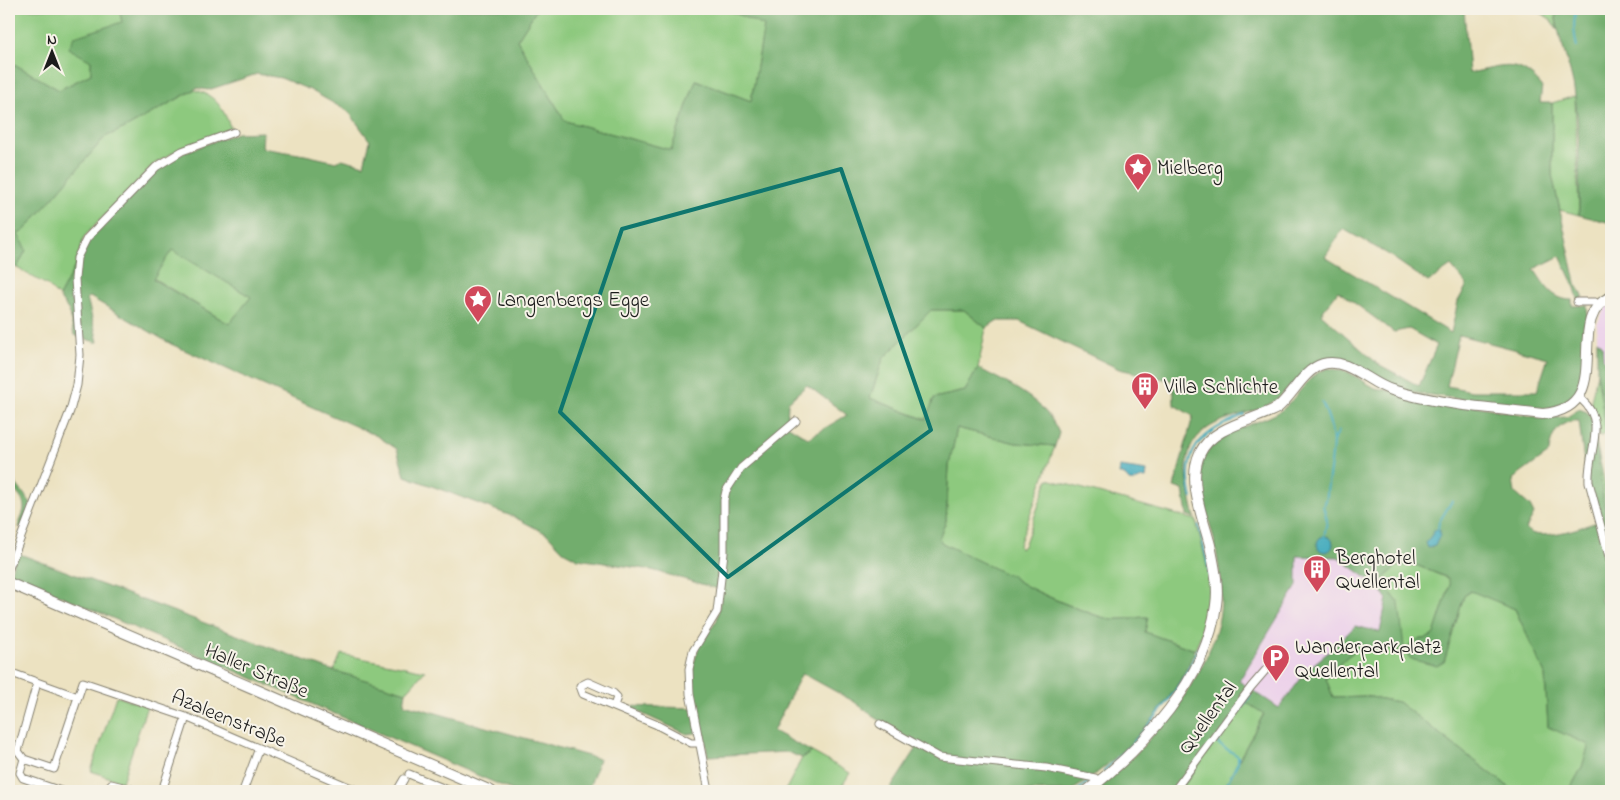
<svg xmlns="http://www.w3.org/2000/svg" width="1620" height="800" font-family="'Indie Flower',sans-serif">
<rect width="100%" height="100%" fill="#f7f3e8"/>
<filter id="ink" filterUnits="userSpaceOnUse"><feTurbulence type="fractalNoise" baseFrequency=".02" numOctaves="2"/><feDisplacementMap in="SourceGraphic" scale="10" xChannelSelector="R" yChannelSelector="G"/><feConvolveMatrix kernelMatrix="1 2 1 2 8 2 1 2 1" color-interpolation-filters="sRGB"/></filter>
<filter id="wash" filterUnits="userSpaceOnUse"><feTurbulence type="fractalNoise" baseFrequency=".0096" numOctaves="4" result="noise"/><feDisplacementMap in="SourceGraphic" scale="20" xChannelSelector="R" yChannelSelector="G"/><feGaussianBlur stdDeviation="1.12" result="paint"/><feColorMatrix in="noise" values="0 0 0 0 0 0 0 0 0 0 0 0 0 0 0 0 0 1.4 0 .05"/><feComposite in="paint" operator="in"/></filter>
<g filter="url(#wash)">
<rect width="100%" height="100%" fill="#ece2c1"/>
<path fill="#ecd1ea" d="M1611,302v65l-8,-9 -1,-14 -5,-4v-16l9,-18z
M1297,556l41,1 40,29 9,12 -7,34 -25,-6 -24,24 -23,19 -29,39 -40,-27 58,-95z"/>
<path fill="#8dc97e" stroke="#54724d" d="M9,9h110l3,13 -31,39v13l-32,16 -50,-29z
M537,9h189l38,17 -13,75 -55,-21 -25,70 -106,-29 -48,-81z
M1538,9h17l2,20 -7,-10 -12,-8z
M194,90c22,4 30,20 37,39l-50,19 -27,16 -70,73 -9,30 -16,30 -12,-12 -30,-17 9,-18 -8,-16 6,-3 81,-94 20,-9z
M1575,96l4,119 -19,-5 -8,-35v-72z
M172,249l79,48 -22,27 -76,-46z
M931,310h33l22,18 -8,40 -13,23 -31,7 -7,22 -57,-22 13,-39z
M1597,373l10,62 -3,-1 -4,3 -9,-36z
M957,428l59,15 39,3 -36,99 1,4 4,-3 24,-67 148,41c5,26 16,55 14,81 -2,17 -9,33 -15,49l-50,-18 2,-15c-13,0 -29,4 -42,1 -15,-4 -89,-32 -93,-43l-3,1 -67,-33 -3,-5 7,-17 3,-55z
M1596,441l15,73v54l-5,-8 2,-23z
M1416,565l33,14 1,6 -16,49c-8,8 -16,2 -25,11l35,17 20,-66 8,-5 43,18 30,65 3,52 41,19 -7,22 -13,24h-55l-116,-89 -33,-6 -32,1 -7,-18c26,-29 33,-39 74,-28l-1,-48 -18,-22 16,-15z
M341,654l84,17 -19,21 -72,-21z
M116,696l31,10 -25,76 -31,-11z
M1244,700l20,13 -42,78h-42z
M812,752l38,21 -11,18h-54l17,-33z"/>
<path fill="#72ad6d" stroke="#476444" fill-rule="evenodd" d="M119,9h418l-20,31 48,81 106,29 25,-70 55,21 13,-75 -38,-17h738l5,64c34,-6 48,-16 73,13l-2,17h12v72l25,112 7,10 -6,2 -3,-11 -15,-32 -26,13c10,15 18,31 38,31v6l15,-1 2,49 -16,47 -30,9 -127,-17 -24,-7 -57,-27c-15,9 -31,18 -46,29 -7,6 -12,12 -21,17 -13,7 -29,9 -44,15 -50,19 -38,57 -29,98l-8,-3 -4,-25 -9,-3 19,-71 -19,-11 -1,-24 -54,-12 -100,-48h-23l-10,7 -22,-18h-33l-48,49 -13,39 56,22 8,-22 31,-7 13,-23c30,16 67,31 81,65l-4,13 -39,-3 -59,-15 -8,38 -3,55 -7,17 3,5 66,32h4c4,11 79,40 93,43 13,3 30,-1 43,-1l-3,15 50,18c-21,54 -75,111 -124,141h-182l28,-43 -64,-47 -51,-28 -29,58 39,21 -10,6 -15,-6 -79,4 -5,-24 -16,2 -62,-28 71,2 -3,-14v-28l6,-19 18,-27 5,-30 -70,-20 -74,-11 -15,-8 -16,-17 -33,-17 -109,-41 -8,-27 -20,-13 -206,-92 -81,-47 -3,1 11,44h-3l-21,-7 -5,-24 -10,-14 30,-58 68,-71 25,-15 55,-20 26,-1 -1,16 43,7 31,7 6,-3 22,6 6,-24 -21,-29 -39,-22 -29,-12 -24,-4 -49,16 -11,-2 -72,40 -20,9 -81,94 -6,3 8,16 -9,18 -8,-4v-203l50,29 32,-16v-13l-23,-13 6,-11 48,-15zM1343,229l43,24 42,29 23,-16 16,19 -9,16 -7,32 -126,-76zM172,250l79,47 -22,27 -76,-45zM1338,291l56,41 15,-3 28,16 -18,41 -41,-22 -57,-50zM1459,335l89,23 -11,33h-65l-25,-5zM807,385l40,30 -39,23 -21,-13 1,-23z
M1555,9h56v214l-32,-8c0,-40 1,-81 -4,-120 -4,-30 -18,-56 -20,-86z
M1597,340l5,4 1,14 8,9v72l-4,-4 -10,-62z
M1328,368l20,4 27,16 167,30 25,-1 12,-8 8,3 4,6 5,23 12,96 -7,63 10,20v156l-3,4 3,4v7h-42l13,-24 7,-22 -41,-18 -3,-53 -30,-65 -44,-18 -7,5 -20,66 -7,4 -23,-6 -6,-3 1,-12c9,-9 17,-3 25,-11l16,-49 -2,-7 -32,-13 -19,1 -16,15 18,22 5,45 -4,3c-41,-11 -48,-1 -74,28l7,18 32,-1 33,6 116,89h-292l42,-77 -20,-13 -64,90h-85c49,-40 117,-114 125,-179 3,-23 -1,-45 -5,-68 -5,-26 -21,-59 -11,-85 10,-29 51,-33 75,-47 20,-13 26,-37 49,-44zM1579,421l7,58 12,43c-15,4 -60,22 -72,7l8,-15 -4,-8 -15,-13 -2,-14 36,-26c1,-17 11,-34 30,-32zM1297,556l41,1 40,29 9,12 -7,34 -25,-6 -24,24 -23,19 -29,39 -40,-27 58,-95z
M9,475l22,28 -9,23 -4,1c2,-6 6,-14 6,-20 0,-12 -15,-16 -15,-32z
M17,553l311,116 78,23 -2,12 195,55 -11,32h-74l-504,-217z"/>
<path fill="#3da9bc" stroke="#2c626c" d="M1120,467l27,4 -1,7c-7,-1 -10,5 -17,3l-6,-7h-4z
M1435,530h5v5l-5,11 -7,2 -2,-5z
M1317 544a8 8 0 1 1 16 0a8 8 0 1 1-16 0Z"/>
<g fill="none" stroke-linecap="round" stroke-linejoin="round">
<path stroke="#3da9bc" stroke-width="2" d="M1576,9c-3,14 -2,24 1,38
M1322,402c16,37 11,44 6,82 -2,9 1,14 -5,22l4,14 -3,18
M1333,441l6,-10
M1192,498c-12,-49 9,-65 52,-83
M1438,529l1,-7 13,-21
M1104,771c47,-43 107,-111 107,-179 0,-22 -8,-46 -12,-67
M1077,791l13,-10
M1223,791l15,-29v-6l-20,-12 1,-5 32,-44"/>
</g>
</g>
<g filter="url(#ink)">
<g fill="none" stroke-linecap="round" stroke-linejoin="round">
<g stroke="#847f6e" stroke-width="9">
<path id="minor" d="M1577,302h18l3,4
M1582,400c26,23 5,53 7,82l22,82
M9,568l61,-157 7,-26 3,-30 -5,-76 2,-21 10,-20 69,-71 26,-16 52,-19
M9,672l69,25
M614,706l3,-9 -4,-4 -25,-11 -8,4 3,8 72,30 36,19h9
M880,724l59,33 107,11 49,10 5,4
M9,748l9,3 6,8
M18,751l19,-68
M24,759l30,10 29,-87 103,35 172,74
M24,759l-4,14 3,5 38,13
M409,774l41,17
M106,791l5,-7 28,7
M162,791l24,-74
M243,791l16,-43
M397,791l7,-12
M709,791l-19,-97 -1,-25 4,-18 24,-39 7,-59v-53l2,-9 15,-23 55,-47
M1174,791l77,-104 19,-22"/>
</g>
<g stroke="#847f6e" stroke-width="12">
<path id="secondary" d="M9,583l482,208
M1087,791c56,-43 120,-112 129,-186 3,-20 -2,-40 -6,-60 -7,-27 -23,-65 -10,-92 13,-27 53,-32 77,-45 16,-13 26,-38 46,-44 25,-7 47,20 69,26 48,15 101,18 151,24 77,-7 17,-96 68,-117"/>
</g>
<use href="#minor" stroke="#fff" stroke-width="7"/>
<use href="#secondary" stroke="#fff" stroke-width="10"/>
</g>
</g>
<path fill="none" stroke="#0f766e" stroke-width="4" stroke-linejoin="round" d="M841,169l90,261 -203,147 -168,-165 62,-183z"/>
<defs>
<g id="sight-pin" transform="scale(1.4375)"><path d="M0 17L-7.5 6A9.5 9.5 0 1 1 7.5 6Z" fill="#d1495b" stroke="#f7f3e8"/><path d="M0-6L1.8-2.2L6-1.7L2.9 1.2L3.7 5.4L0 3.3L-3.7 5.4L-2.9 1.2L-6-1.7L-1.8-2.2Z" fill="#fff"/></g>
<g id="building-pin" transform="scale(1.4375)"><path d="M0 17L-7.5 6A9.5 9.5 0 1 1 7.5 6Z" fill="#d1495b" stroke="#f7f3e8"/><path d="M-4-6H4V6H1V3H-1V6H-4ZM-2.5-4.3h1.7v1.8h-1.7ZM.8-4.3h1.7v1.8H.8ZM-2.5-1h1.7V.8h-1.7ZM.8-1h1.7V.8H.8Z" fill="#fff"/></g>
<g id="parking-pin" transform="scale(1.4375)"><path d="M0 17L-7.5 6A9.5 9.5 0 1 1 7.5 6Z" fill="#d1495b" stroke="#f7f3e8"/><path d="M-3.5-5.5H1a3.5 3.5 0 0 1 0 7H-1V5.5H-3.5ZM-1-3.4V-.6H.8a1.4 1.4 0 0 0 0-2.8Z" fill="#fff"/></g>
</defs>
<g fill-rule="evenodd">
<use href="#sight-pin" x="1138" y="167"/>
<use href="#sight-pin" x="478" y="299"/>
<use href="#building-pin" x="1145" y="386"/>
<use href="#building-pin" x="1317" y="569"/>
<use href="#parking-pin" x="1276" y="658"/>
</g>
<g text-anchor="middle" stroke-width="4" stroke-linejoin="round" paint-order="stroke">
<g font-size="21" fill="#1c1c1c" stroke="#f7f3e8" text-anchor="start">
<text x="1157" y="174">Mielberg</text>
<text x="497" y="306">Langenbergs Egge</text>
<text x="1164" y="393">Villa Schlichte</text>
<text x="1336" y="564">Berghotel<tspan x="1336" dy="24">Quellental</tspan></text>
<text x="1295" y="653">Wanderparkplatz<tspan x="1295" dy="24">Quellental</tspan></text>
</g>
<g font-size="21" fill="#1c1c1c" stroke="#f7f3e8">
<text transform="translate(257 670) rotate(23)" y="7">Haller Straße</text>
<text transform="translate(1207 717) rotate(-54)" y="7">Quellental</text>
<text transform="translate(229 718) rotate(22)" y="7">Azaleenstraße</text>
</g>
</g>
<rect width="1620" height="800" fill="none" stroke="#f7f3e8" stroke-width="30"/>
<g transform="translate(52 52)" stroke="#f7f3e8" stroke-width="4" paint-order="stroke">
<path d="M0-4L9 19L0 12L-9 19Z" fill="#1c1c1c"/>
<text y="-8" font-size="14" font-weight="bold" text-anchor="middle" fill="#1c1c1c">N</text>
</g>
</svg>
